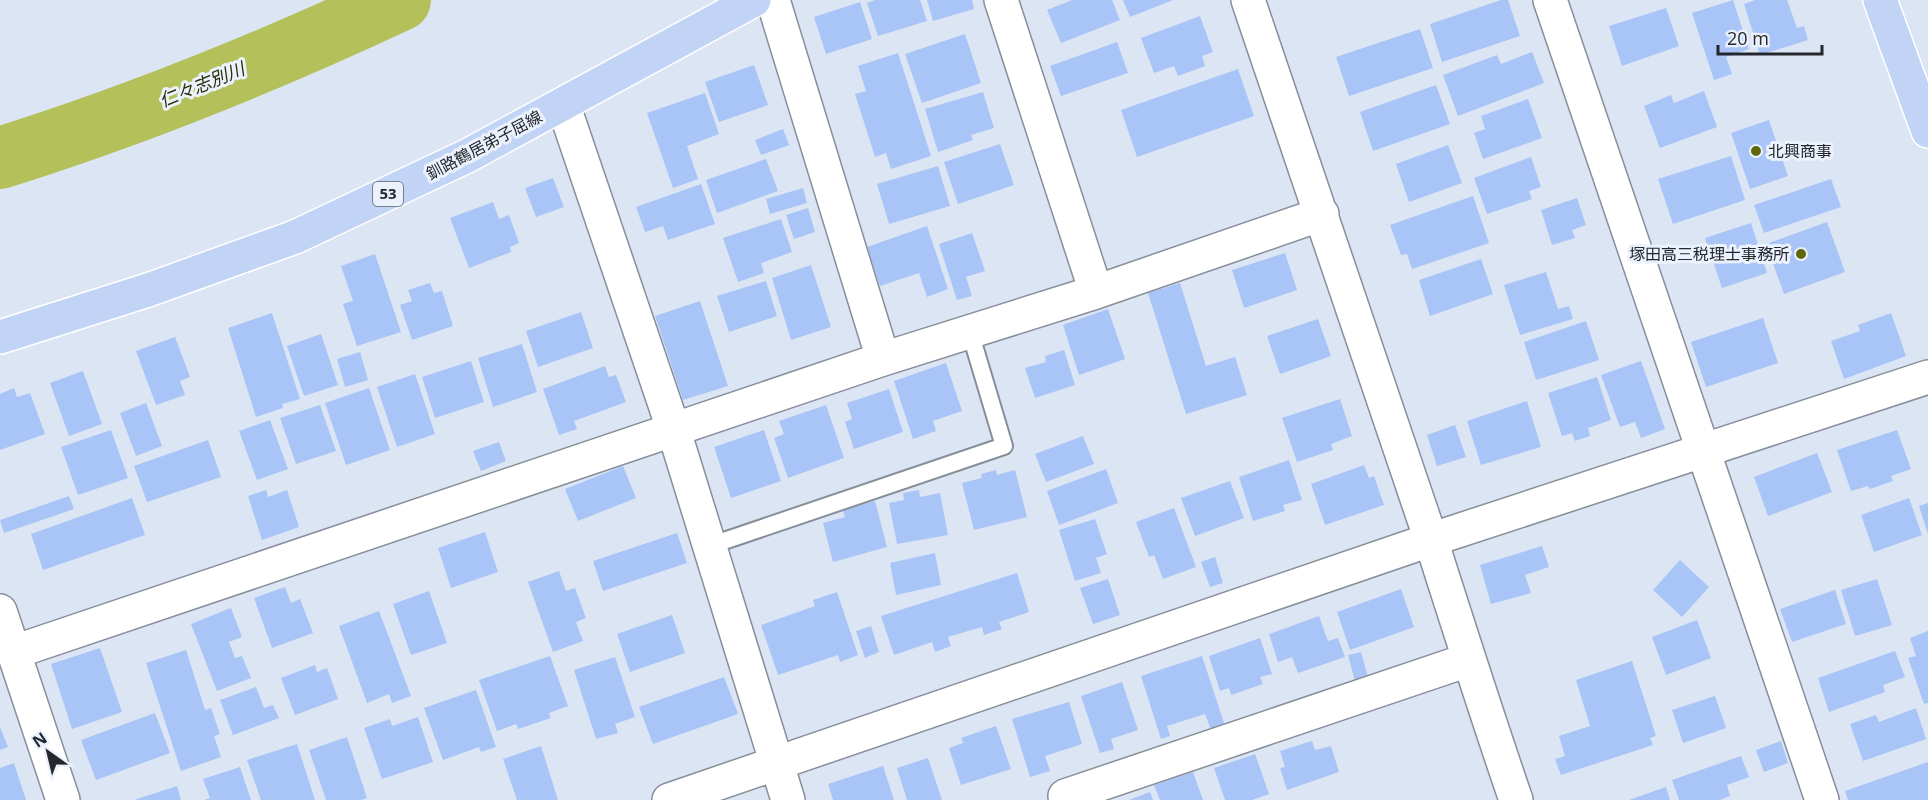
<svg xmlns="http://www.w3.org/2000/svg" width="1928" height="800" font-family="'Open Sans','Noto Sans JP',sans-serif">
<rect width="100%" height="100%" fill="#dce5f3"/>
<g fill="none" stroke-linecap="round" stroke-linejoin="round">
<path stroke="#b4c15b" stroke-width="62" d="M0,158c137,-43 270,-97 400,-158"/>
</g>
<path fill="#a9c5f7" d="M875,0h45l7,21 -49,15 -11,-33z
M927,0h45l2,9 -41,12z
M1072,0h40l8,20 -59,23 -14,-33z
M1123,0h50l-43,17z
M1501,0h7l12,36 -78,26 -12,-38z
M1733,0l16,49 -23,8 6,17 -18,6 -22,-67z
M1755,0h32l10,28 7,-2 4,14 -48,15 -16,-51z
M860,2l12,37 -46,15 -12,-37z
M1666,8l13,38 -57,20 -13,-40z
M1200,16l13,36 -11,4 3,10 -27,10 -4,-10 -20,7 -13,-35z
M1420,29l13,39 -84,28 -13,-39z
M965,34l16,49 -59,20 -17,-49z
M1117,42l11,31 -67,23 -11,-30z
M1532,52l12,31 -86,33 -15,-41 54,-20 4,9z
M898,53l33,103 -40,13 -5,-16 -11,4 -20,-63 11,-3 -8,-25z
M754,65l14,40 -49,17 -14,-40z
M1238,69l16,47 -117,41 -16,-47z
M1436,85l14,39 -77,27 -13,-39z
M1704,91l13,36 -57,21 -16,-42 27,-11 3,8z
M983,92l11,36 -23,7 2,5 -35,12 -13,-43z
M705,93l14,41 -32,12 11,33 -25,9 -26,-75z
M1528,99l14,39 -59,21 -9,-26 11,-4 -4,-13z
M1769,120l19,56 -38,13 -19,-56z
M783,129l6,16 -28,10 -6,-15z
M1000,144l14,41 -56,19 -14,-42z
M1448,145l14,38 -53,19 -13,-38z
M1731,156l14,44 -72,24 -15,-45z
M1531,157l10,30 -12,4 3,8 -45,15 -13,-36z
M766,159l12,32 -61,22 -11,-33z
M938,166l12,40 -61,18 -12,-40z
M553,178l11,29 -28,10 -11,-29z
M1831,179l10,28 -77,26 -10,-28z
M701,184l14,40 -47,16 -5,-14 -18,6 -9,-25z
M803,188l4,15 -37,11 -4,-15z
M1473,196l16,47 -77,26 -5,-15 -6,1 -11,-30z
M1577,198l9,27 -14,5 3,8 -23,7 -11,-35z
M493,202l6,17 10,-4 10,28 -9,4 1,5 -42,16 -19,-50z
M808,208l7,24 -21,7 -8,-24z
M781,219l11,33 -31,11 3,10 -26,9 -15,-44z
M1827,222l18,50 -61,22 -18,-50z
M1751,223l16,50 -45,15 -17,-50z
M927,226l21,63 -21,8 -8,-24 -39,13 -13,-39z
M972,233l13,38 -19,6 6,19 -15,4 -18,-56z
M1285,253l12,37 -53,18 -12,-38z
M375,254l26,78 -44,14 -14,-42 10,-3 -12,-35z
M1481,259l12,35 -63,22 -11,-36z
M811,265l20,62 -40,13 -19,-62z
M1546,272l12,37 11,-3 4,13 -53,16 -16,-50z
M766,281l11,35 -48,16 -12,-36z
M430,283l4,10 8,-2 11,35 -41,14 -12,-35 12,-4 -4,-11z
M1180,283l26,83 29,-9 12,38 -61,19 -38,-121z
M700,301l28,85 -45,14 -28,-84z
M1108,309l17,50 -46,16 -16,-50z
M581,312l12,36 -55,19 -12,-36z
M272,313l28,86 -18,5 1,4 -27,9 -28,-89z
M1891,313l15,43 -62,23 -13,-38 29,-10 -2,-6z
M1763,318l15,45 -72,24 -15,-45z
M1318,319l13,37 -51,18 -13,-38z
M1586,321l13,39 -63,20 -12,-38z
M321,334l17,51 -34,11 -17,-50z
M175,337l15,40 -10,4 5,14 -29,10 -20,-54z
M522,344l15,48 -44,15 -15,-49z
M1064,350l11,35 -40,13 -10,-30 21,-6 -1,-6z
M360,352l8,28 -23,7 -8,-28z
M471,361l13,41 -49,16 -13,-41z
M1641,361l24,68 -24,9 -6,-16 -15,5 -19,-52z
M946,363l16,48 -29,10 3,10 -23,8 -19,-58z
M605,366l4,11 7,-2 10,27 -52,19 3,8 -18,6 -16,-46z
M83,371l19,53 -33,12 -19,-53z
M415,374l20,60 -38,13 -20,-60z
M1597,377l14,43 -23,8 2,8 -15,5 -3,-8 -10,3 -14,-43z
M14,388l3,9 13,-4 15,41 -45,16v-56z
M369,388l21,62 -44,15 -21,-62z
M889,389l14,43 -49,17 -9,-27 7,-3 -5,-16z
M1340,399l12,37 -21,8 2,6 -36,12 -15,-44z
M1527,401l14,46 -60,18 -14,-44z
M146,403l16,43 -26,10 -16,-43z
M320,405l16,46 -40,13 -16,-46z
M826,405l18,53 -56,20 -14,-40 10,-4 -5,-13z
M270,420l18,49 -31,11 -18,-49z
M1455,425l11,32 -29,9 -10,-31z
M111,430l17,48 -50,17 -17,-48z
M764,430l17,51 -50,17 -17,-51z
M1897,430l14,39 -20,7 2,5 -23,8 -2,-3 -17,5 -14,-41z
M1083,436l11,28 -48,18 -11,-28z
M208,440l13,37 -74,25 -13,-36z
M499,442l7,19 -25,10 -8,-20z
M1817,453l15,39 -64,24 -14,-39z
M1289,460l13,40 -19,5 2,6 -32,10 -14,-44z
M1364,465l5,13 5,-2 10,29 -59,20 -14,-41z
M623,466l13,32 -58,23 -13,-32z
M1106,469l12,34 -59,22 -12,-34z
M996,470l1,5 18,-5 12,47 -53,13 -12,-47 20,-5 -1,-4z
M1230,481l14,37 -49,18 -14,-38z
M266,490l2,7 19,-7 12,37 -37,13 -14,-44z
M919,490l1,7 20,-4 8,42 -51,9 -8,-41 15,-3 -1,-7z
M69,496l5,13 -70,24 -4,-13z
M132,498l13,37 -102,35 -12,-36z
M1909,498l13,37 -48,17 -13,-37z
M875,501l12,46 -54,15 -10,-39 22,-6 -2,-7z
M1928,503v31l-9,-28z
M1174,508l22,59 -33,12 -9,-24 -5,2 -13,-35z
M1095,519l12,35 -11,4 5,15 -26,8 -16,-51z
M485,532l13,40 -47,16 -13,-40z
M677,533l10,30 -84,28 -10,-30z
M1542,546l7,21 -24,8 6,18 -40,11 -11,-39z
M935,553l6,32 -45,10 -6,-32z
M1215,557l8,26 -13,4 -9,-25z
M1680,560l29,27 -27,30 -29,-27z
M559,571l7,20 9,-3 11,30 -10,4 7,19 -30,11 -25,-70z
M1017,573l12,39 -30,10 3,7 -18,6 -2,-8 -34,10 3,9 -16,6 -3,-10 -38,13 -13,-39z
M1108,579l12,36 -27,9 -13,-36z
M1877,579l15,46 -37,11 -14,-46z
M285,587l6,16 9,-4 13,34 -41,15 -18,-50z
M1401,589l13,38 -64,23 -13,-38z
M1835,590l11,34 -54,18 -12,-33z
M429,591l18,52 -36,12 -18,-51z
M837,592l21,63 -18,7 -2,-7 -60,20 -17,-50 54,-19 -2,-6z
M231,608l11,29 -13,5 6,16 7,-2 9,22 -34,13 -26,-67z
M379,611l32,85 -19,7 -3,-9 -22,9 -28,-77z
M672,615l13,38 -55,19 -13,-38z
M1319,616l9,25 10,-3 7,19 -47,16 -6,-16 -14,5 -9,-28z
M1697,620l14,38 -45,17 -14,-38z
M871,626l8,26 -14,6 -9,-27z
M1928,631v72l-4,1 -16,-46 8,-2 -6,-18z
M1260,638l12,36 -12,3 3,7 -32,11 -2,-7 -9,3 -11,-35z
M100,648l22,64 -50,17 -21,-65z
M186,650l19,60 6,-2 9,26 -6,2 7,21 -40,14 -35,-108z
M1895,651l10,26 -22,8 2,7 -56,20 -11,-34z
M1361,652l7,25 -13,4 -7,-26z
M550,656l18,50 -19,7 2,5 -33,11 -2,-5 -19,7 -18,-51z
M1202,656l23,70 -14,4 -6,-16 -38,12 3,10 -9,3 -20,-63z
M615,657l20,60 -20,7 3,9 -22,6 -22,-69z
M1632,661l24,75 -6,2 3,7 -92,30 -6,-16 10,-3 -6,-20 31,-10 -14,-46z
M315,665l2,7 10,-4 11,31 -43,16 -14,-37z
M724,677l14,37 -85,30 -14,-37z
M1122,682l16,48 -27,9 3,10 -14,4 -19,-57z
M256,687l8,21 9,-3 6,13 -46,17 -13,-35z
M476,690l20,57 -15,5 -2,-5 -36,13 -19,-52z
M1715,696l11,32 -43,15 -11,-33z
M1069,702l13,42 -37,12 5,15 -20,6 -18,-58z
M1916,708l10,31 -63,22 -13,-37 26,-9 3,7z
M155,713l15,40 -74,27 -15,-40z
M418,717l15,45 -51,17 -18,-51 26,-9 2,7z
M996,726l15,43 -50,16 -12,-37 14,-5 -2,-5z
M0,727l8,20 -8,3z
M347,737l20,61 -6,2h-35l-17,-50z
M1312,741l3,9 16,-4 8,26 -52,18 -7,-22 5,-1 -5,-16z
M1781,741l7,22 -24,9 -8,-22z
M297,744l18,56h-54l-14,-40z
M541,746l17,54h-41l-14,-41z
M1255,754l14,40 -17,6h-27l-11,-32z
M1741,756l8,21 -22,8 3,11 -10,4h-41l-7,-20z
M928,758l14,42h-35l-10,-32z
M1928,762v38h-80l-3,-9z
M14,763l12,37h-26v-32z
M883,766l11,34h-61l-5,-16z
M240,767l11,33h-47l6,-2 -7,-19z
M1193,772l10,28h-43l-6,-15z
M177,786l4,14h-47z
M1666,787l4,13h-41z
M1150,792l3,8h-24z"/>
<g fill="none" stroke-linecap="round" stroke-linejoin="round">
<g stroke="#878e9b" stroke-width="20">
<path id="lane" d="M709,546l295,-100 -34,-114"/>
</g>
<g stroke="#878e9b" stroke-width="36">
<path id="street" d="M773,0l110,359
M1001,0l95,292
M1248,0c62,179 122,358 182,537 28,88 56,176 86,263
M1550,0l272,800
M563,104l111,327 114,369
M0,611l63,189
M14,652l869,-293 213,-67 226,-78
M669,800l761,-260 498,-163
M1067,800l-2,-4 403,-136"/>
</g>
<g stroke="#fff" stroke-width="36">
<path id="primary" d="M1880,0l48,131
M0,337l148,-47 147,-53 172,-81 287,-156"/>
</g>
<use href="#lane" stroke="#fff" stroke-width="16"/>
<use href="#street" stroke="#fff" stroke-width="33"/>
<use href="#primary" stroke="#c2d4f5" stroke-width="33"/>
</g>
<g fill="#5e6709" stroke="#ebf2fd" stroke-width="2">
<circle cx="1756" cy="151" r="6"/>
<circle cx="1801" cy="254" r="6"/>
</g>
<g text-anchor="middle" stroke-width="6" stroke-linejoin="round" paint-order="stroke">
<rect fill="#ebf2fd" stroke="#60646b" stroke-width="1.5" x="373" y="182" width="30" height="24" rx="4.5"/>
<g font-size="15" font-weight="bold" fill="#24272c">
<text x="388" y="199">53</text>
</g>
<g font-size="16" fill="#24272c" stroke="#ebf2fd">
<text transform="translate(484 145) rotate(-28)" y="6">釧路鶴居弟子屈線</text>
</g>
<g font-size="16" fill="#24272c" stroke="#ebf2fd" text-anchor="start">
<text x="1768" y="157">北興商事</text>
<text x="1789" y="260" text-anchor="end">塚田高三税理士事務所</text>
</g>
<g font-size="18" font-style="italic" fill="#2b2f03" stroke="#ebf2fd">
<text transform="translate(202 85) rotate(-22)" y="6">仁々志別川</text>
</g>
</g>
<g transform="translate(48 752) rotate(326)" stroke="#ebf2fd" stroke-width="4.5" paint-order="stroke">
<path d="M0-4.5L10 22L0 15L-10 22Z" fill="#24272c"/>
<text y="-9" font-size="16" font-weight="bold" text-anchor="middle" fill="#24272c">N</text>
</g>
<path d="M1718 45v9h104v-9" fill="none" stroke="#24272c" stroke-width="3"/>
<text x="1727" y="45" font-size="18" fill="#24272c" stroke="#ebf2fd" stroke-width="4.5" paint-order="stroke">20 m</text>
</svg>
